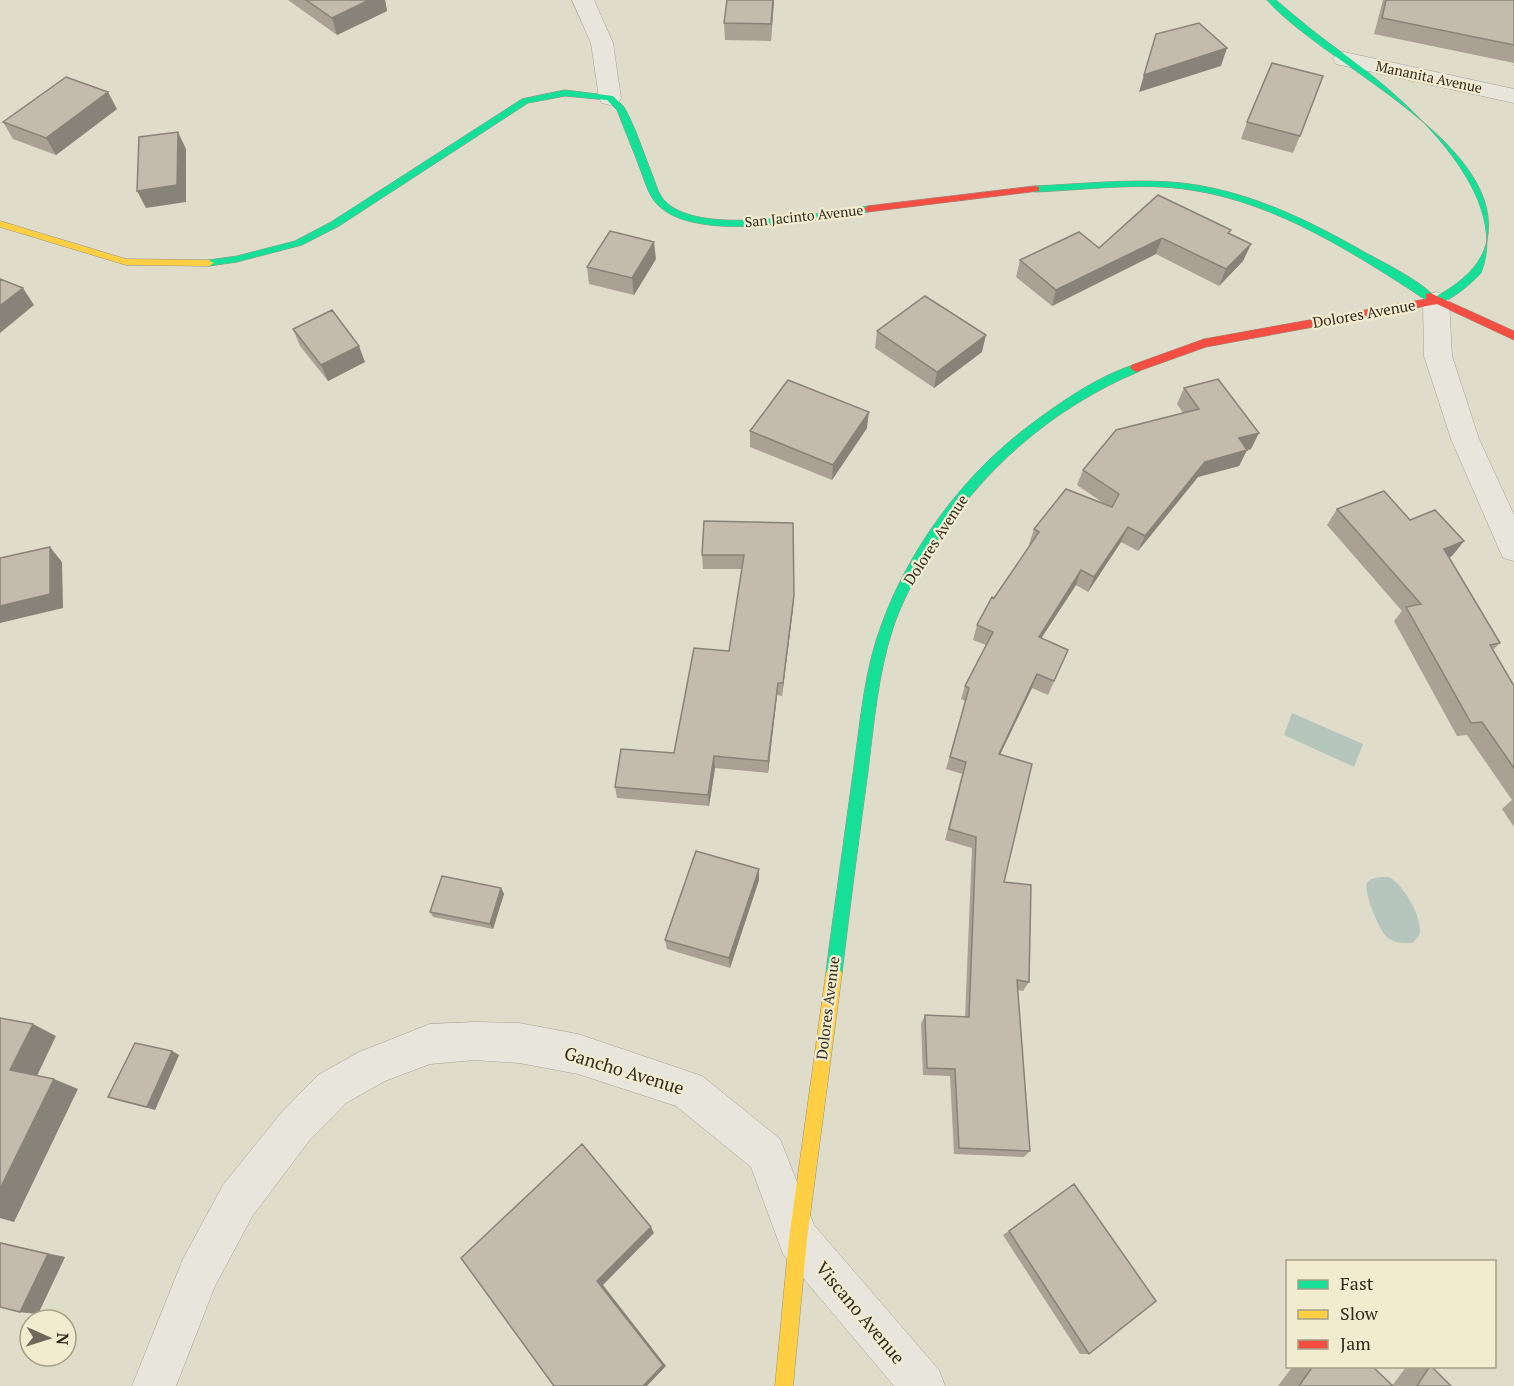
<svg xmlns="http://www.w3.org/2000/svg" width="1514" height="1386" font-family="'PT Serif',serif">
<rect width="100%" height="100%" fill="#e0dcca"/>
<path fill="#b6c6bd" d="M1292,713l71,31 -9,23 -70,-32z
M1389,877c14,7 31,37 31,53 0,6 -4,9 -7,13 -10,0 -19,1 -27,-7 -7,-6 -23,-46 -19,-53 5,-7 15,-6 22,-6z"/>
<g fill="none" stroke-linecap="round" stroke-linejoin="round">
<g stroke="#a5a194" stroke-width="1">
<path id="street" d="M572,0h22l19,43 8,55 -3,5 -8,2 -8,-2 -3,-5 -8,-55z
M1344,52l170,37v14l-178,-39 -3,-5 3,-5z
M1436,292l9,3 4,6 3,55 27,83 35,76v46l-11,-3 -4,-9 -48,-110 -27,-83 -1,-55 4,-6z
M475,1022l44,1 59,11 124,42 78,63 34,86 125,145 6,16h-51l-111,-132 -32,-87 -75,-61 -98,-32 -59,-11 -44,-3 -45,4 -45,17 -39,22 -37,38 -56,74 -38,71 -39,100h-44l51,-127 40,-74 58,-72 37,-38 41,-23 71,-28z"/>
</g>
<g stroke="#959084" stroke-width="1">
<path id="fast" d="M1267,0h9c22,19 44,37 68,54 56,41 170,136 137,219 -9,10 -35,33 -49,31l-1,-4h-5c-72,-47 -149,-97 -235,-110 -51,-8 -105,0 -156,2l-5,-3 5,-3c45,-2 91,-7 136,-4 70,5 136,37 195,71 19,10 56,29 69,44 26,-14 50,-33 53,-63 11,-95 -166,-171 -221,-234z
M565,90l48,6 11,11c12,21 19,45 28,67 3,7 5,16 9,22 28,44 162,16 207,10l5,3 -5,3c-49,7 -183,35 -215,-13 -5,-7 -8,-17 -11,-25 -8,-22 -17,-43 -25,-64l-10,-10 -42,-4 -37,7 -189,123 -37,19 -65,17 -28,4 -5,-3 5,-3 28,-4 58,-15 36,-19 191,-123z
M1136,364l6,4 -2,3c-88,37 -159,99 -209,180 -15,25 -29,50 -38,77 -15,46 -19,95 -25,143 -9,67 -18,135 -26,202l-3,5 -5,3 -5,-3 -3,-5 3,-25c9,-63 17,-126 26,-189 6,-44 10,-90 26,-133 28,-78 83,-152 149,-201 32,-24 68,-49 106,-61z"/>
</g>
<g stroke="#959084" stroke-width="1">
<path id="slow" d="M0,221l126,38 83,1 5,3 -5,3 -83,-1 -126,-38z
M834,965l5,3 3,5 -35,266 -14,147h-18l14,-147 37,-266 3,-5z"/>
</g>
<g stroke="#959084" stroke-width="1">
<path id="jam" d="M1035,186l4,1v4l-171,21 -5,-3 5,-3z
M1430,293l84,38v9l-77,-36 -231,43 -70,25 -6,-4 2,-3 72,-26 222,-40v-5z"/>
</g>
<use href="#street" fill="#e8e6dc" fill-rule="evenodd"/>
<use href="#fast" fill="#16e098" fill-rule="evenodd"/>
<use href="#slow" fill="#ffcf43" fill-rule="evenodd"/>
<use href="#jam" fill="#f24e42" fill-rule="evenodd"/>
</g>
<path fill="#a8a194" d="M288,0h97l2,11 -50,24z
M774,0l-3,41 -46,-1 -1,-17z
M1383,0h131v66h-1l1,-3 -140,-29z
M117,109l-61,46 -43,-16 -10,-17z
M1247,122l53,14 -7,17 -52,-14z
M1158,195l71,39 22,10 -8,17 -24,25 -63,-32 -104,52 -36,-29 4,-17 79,-12z
M656,259l-22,36 -45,-11 -2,-17z
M293,329l72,33 -37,19 -28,-35z
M877,331l105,21 -48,36 -59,-40z
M1184,388l67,61 -4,1 -8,16 -41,11 -60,74 -17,-9 -33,50 -12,-7 -35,53 27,12 -20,45 -16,-7 -32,67 4,127 25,100 -6,9 -6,-1 13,161 -6,6 -70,-3 -4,-78 -27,-1 -2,-51 4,-9 40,2 7,-169 -27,-8 17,-66 -16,-5 19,-68 -4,-2 4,-13 21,-41 -13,-5 4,-15 17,-27 36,-53 -1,-1 5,-15 72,-24 -29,-20 6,-15 100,-57 -6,-9z
M867,428l-35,52 -82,-33v-16z
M1337,509l73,11 54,21 -12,15 -4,2 52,85 -7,7 21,36v141l-12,-18 10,-9 -45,-65 -10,1 -63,-115 8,-10 -75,-86z
M704,521l90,74 -1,14 -11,87 -5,-1 -9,78 -53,-5 -6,38 -92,-8 -2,-11 59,-34 55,-102 13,-82h-39l-1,-14z
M759,869v11l-29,88 -63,-19 -2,-9z
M501,888l3,6 -11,35 -60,-12 -3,-5z
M179,1055l-24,55 -39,-10 -8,-3z
M1074,1184l15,170h-9l-77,-119z
M0,1242l65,15 -27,57 -18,-2z
M1293,1366h79l20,20 14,-19 25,-1 20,20h-173z"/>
<path fill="#888378" d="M369,0h16l2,11 -50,24 -5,-17z
M773,0h1v1l-3,40z
M1227,48l-6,18 -82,26 5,-17z
M108,92l9,17 -61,46 -10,-17z
M178,132l8,17v53l-40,6 -9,-17z
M1162,238l-6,16 -104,52 4,-16z
M654,242l2,17 -22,36 -2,-17z
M1251,244l-8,17 -24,25 7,-17z
M23,288l11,17 -34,28v-27z
M986,335l-4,17 -48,36 3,-16z
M359,346l6,16 -37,19 -7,-16z
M869,412l-2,16 -35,52 1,-15z
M1259,433l-8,16 -20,5 8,-16z
M1247,450l-8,16 -41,11 -60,74 7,-15 60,-74z
M1128,527l-7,15 -33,50 6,-15z
M1464,541l-12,15 -21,8 13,-15z
M50,547l12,15 1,46 -63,15v-17z
M1081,570l-5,15 -43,66 6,-14z
M794,595l-1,14 -11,87 1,-13z
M1037,674l-5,14 -38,79 5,-13z
M778,683l-1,12 -9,78v-12z
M714,756l1,12 -6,38 -1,-11z
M759,869v11l-29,88 -1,-10z
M501,888l3,6 -11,35 -3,-5z
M33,1024l23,12 -21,44 -25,-10z
M172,1051l7,4 -24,55 -8,-3z
M54,1079l24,10 -64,133 -14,-4v-29z
M651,1227l3,6 -51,52 63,81 -19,20h-4l-46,-105z
M48,1254l17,3 -27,57 -18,-2z"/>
<path fill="#c3bbac" stroke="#888378" stroke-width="1.5" d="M306,0h63l-37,18z
M727,0h46l-2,24 -47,-1z
M1386,0h128v45l-132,-27z
M1199,23l28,25 -83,27 12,-41z
M1272,63l51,13 -23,60 -53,-14z
M66,77l42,15 -62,46 -43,-16z
M178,132l-1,53 -40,6 2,-54z
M1158,195l73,35 -3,3 23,11 -25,25 -64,-31 -106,52 -36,-30 59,-28 20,16z
M610,231l44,11 -22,36 -45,-11z
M0,279l23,9 -23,18z
M925,296l61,39 -49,37 -60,-41z
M332,310l27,36 -38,19 -28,-36z
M1218,379l41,54 -20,5 8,12 -42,12 -60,74 -17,-9 -34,50 -13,-7 -42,67 29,13 -14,31 -17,-7 -38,80 33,10 -28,118 27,3 -2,97 -12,-2 13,171 -71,-3 -4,-79 -28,-1 -2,-53 44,2 7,-180 -27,-8 17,-67 -16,-5 19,-69 -4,-2 28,-54 -16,-7 15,-28 2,1 45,-66 -5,-3 32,-40 46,18 7,-13 -36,-24 33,-40 83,-21 -15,-21z
M788,380l81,32 -36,53 -83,-34z
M1384,491l26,29 25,-10 29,31 -20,8 56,94 -10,2 24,41v82l-32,-46 -11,1 -65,-116 15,-3 -84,-95z
M704,521l89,2 1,72 -11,88h-5l-10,78 -54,-5 -6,39 -93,-8 6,-38 53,4 20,-105 35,3 15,-96h-42z
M50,547v47l-50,12v-48z
M696,851l63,18 -30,89 -64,-18z
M442,876l59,12 -11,36 -60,-12z
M0,1018l33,6 -23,46 44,9 -54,110z
M135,1043l37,8 -25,56 -39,-10z
M582,1144l69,83 -54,54 66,84 -20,21h-89l-93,-128z
M1074,1184l82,117 -67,53 -80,-123z
M0,1243l48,11 -28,58 -20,-5z
M1313,1366h59l21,20h-94z
M1430,1366h1l20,20h-34z"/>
<g text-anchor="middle" stroke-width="4.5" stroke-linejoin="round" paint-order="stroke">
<g font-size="14" fill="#322a1d" stroke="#f1ecd0">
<text transform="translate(1429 77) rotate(12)" y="5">Mananita Avenue</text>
<text transform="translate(804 216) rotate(-6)" y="5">San Jacinto Avenue</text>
</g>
<g font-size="15" fill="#322a1d" stroke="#f1ecd0">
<text transform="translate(1364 314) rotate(-10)" y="5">Dolores Avenue</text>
<text transform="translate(936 540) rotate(-57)" y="5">Dolores Avenue</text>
<text transform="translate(828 1008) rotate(-83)" y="5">Dolores Avenue</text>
</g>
<g font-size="18" fill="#322a1d" stroke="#f1ecd0">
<text transform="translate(624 1071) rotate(17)" y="6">Gancho Avenue</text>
<text transform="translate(860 1313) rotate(50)" y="6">Viscano Avenue</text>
</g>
</g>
<rect x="1286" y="1260" width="210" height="108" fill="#f1ecd0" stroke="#a59e88" stroke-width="1.5"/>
<rect x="1298" y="1280" width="30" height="9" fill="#16e098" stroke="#a59e88" stroke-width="1.5"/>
<text x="1340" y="1290" font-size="18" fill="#322a1d">Fast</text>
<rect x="1298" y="1310" width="30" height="9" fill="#ffcf43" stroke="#a59e88" stroke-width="1.5"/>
<text x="1340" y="1320" font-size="18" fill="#322a1d">Slow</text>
<rect x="1298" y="1340" width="30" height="9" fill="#f24e42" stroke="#a59e88" stroke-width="1.5"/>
<text x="1340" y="1350" font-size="18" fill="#322a1d">Jam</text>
<g transform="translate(48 1338) rotate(93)"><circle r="28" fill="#f1ecd0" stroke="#a59e88" stroke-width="1.5"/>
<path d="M0-4.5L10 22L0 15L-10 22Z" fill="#6f685a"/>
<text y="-9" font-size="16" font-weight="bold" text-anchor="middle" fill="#322a1d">N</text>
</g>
</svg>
